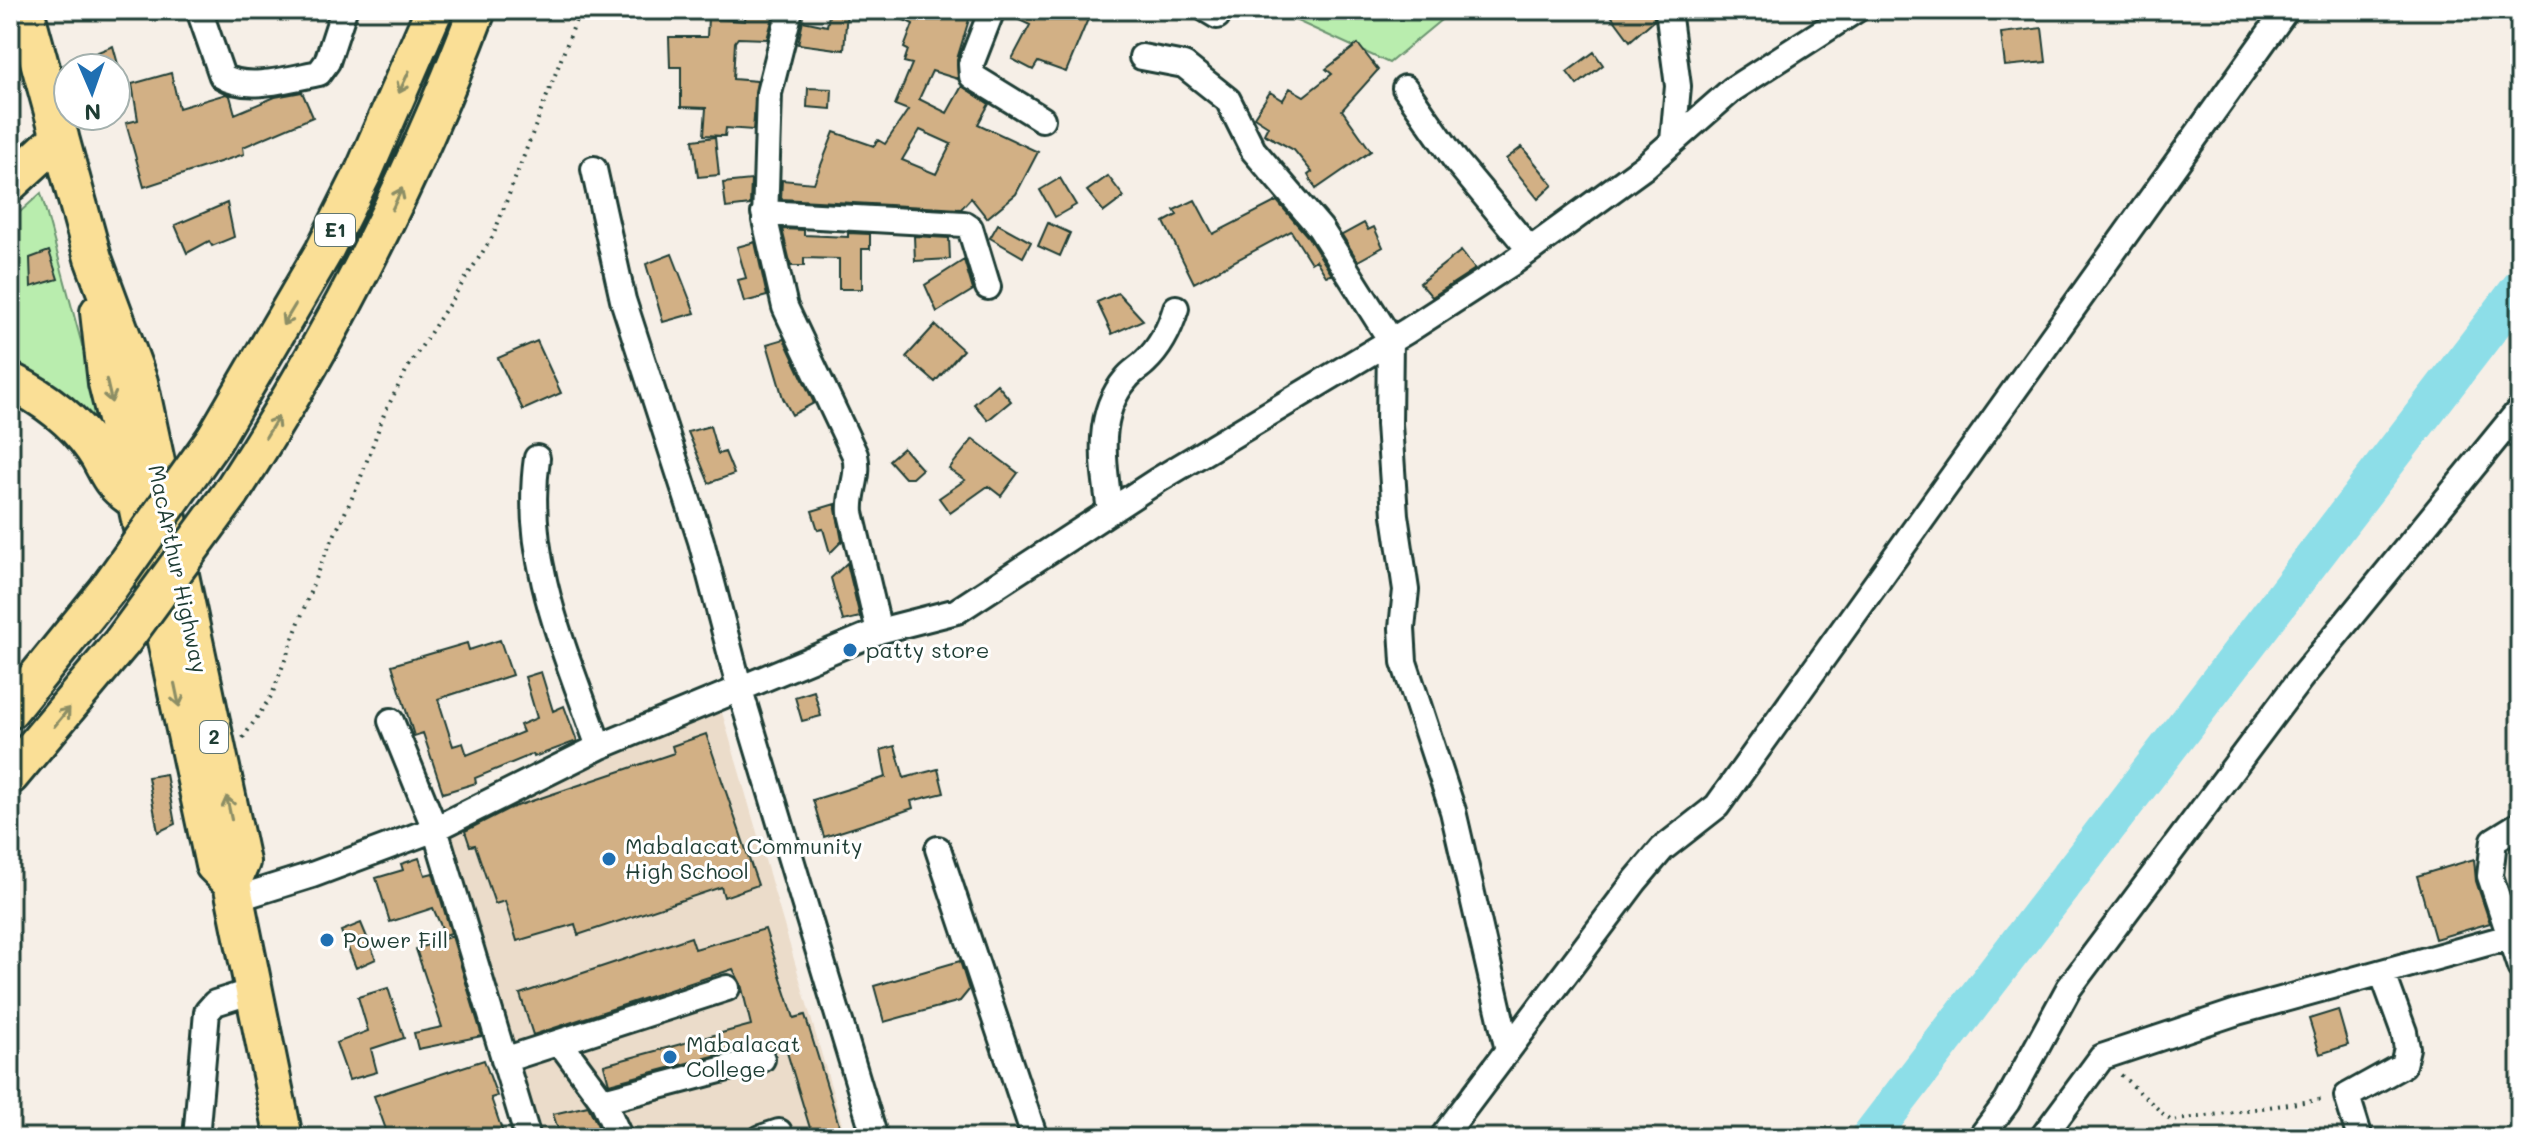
<svg xmlns="http://www.w3.org/2000/svg" width="2530" height="1148" font-family="Mali,sans-serif">
<rect width="100%" height="100%" fill="#f6efe7"/>
<filter id="ink" filterUnits="userSpaceOnUse"><feTurbulence type="fractalNoise" baseFrequency=".0125" numOctaves="2"/><feDisplacementMap in="SourceGraphic" scale="16" xChannelSelector="R" yChannelSelector="G"/><feConvolveMatrix kernelMatrix="1 2 1 2 8 2 1 2 1" color-interpolation-filters="sRGB"/></filter>
<g filter="url(#ink)">
<path fill="#ebdcca" d="M721,709l125,429h-302l-100,-305z"/>
<path fill="#b9edae" stroke="#6c9571" stroke-width="2" d="M1273,10h180l-64,53z
M41,193l68,252 -99,-73v-151z"/>
<g fill="none" stroke-linecap="round" stroke-linejoin="round">
<path stroke="#8ddee8" stroke-width="38" d="M1869,1138l651,-850"/>
</g>
<path fill="#d2b085" stroke="#1f3d34" stroke-width="2" fill-rule="evenodd" d="M746,10h29l-8,29 -29,-1 -3,4 -2,37 24,2 -4,49 -27,-2 -1,8 -21,-1 2,-27 -25,-1v-40h-11l-1,-30h38l1,-19 37,3z
M830,10h17l-3,40 -46,-6 5,-23 24,5z
M882,10l89,3 -14,46 1,20 -26,-8 -13,28 28,14 15,-27 27,18 -11,20 60,28 -22,42 -29,24 -16,-20 -10,11 -180,-10 1,-19 32,3 20,-51 40,14 4,-6 7,4 23,-34 -13,-5 17,-41 -8,-2 4,-12 -4,-2 9,-24zM920,130l31,14 -15,30 -34,-14z
M1007,10h60l21,9 -22,53 -28,-10 -5,8 -21,-11 18,-34 -24,-11z
M1607,10h46l1,10 -24,21z
M2042,28l4,34 -41,4 -4,-33z
M1358,44l20,26 -36,40 29,41 -55,38 -8,-14 4,-3 -18,-22 -30,-16 4,-8 -14,-9 16,-25 13,8 7,-12 14,8 28,-22 -6,-5z
M113,46l6,22h-56l-1,-2z
M1594,52l9,13 -26,20 -10,-13z
M171,73l8,35 47,-14 4,2 5,18 40,-17 27,-5 11,25 -70,30 1,7 -100,33 -18,-64 12,-3 -6,-36z
M808,88l24,1 -1,20 -24,-2z
M715,137l4,38 -21,2 -5,-37z
M1522,147l31,38 -15,14 -32,-40z
M1108,176l16,21 -20,15 -17,-21z
M1060,178l16,27 -21,12 -15,-27z
M751,180l-1,25 -24,3 -3,-25z
M1195,200l18,34 64,-33 31,36 24,38 -6,1 -10,-16 -5,3 -20,-32 -97,52 -30,-61 13,-7 -3,-5z
M227,203l7,34 -22,9 -3,-5 -22,12 -12,-28z
M1048,223l22,10 -10,23 -22,-10z
M1364,223l4,7 6,-3 9,20 -25,14 -16,-26z
M998,224l33,18 -8,15 -33,-19z
M782,229l22,1v5l44,2v-4l22,1v15h-8v40h-23v-30l-35,-1v8h-13z
M914,236l35,2 1,21 -35,2z
M755,242l12,54 -23,6 -6,-22 8,-2 -9,-31z
M49,251l9,28 -27,8 -1,-29z
M1461,251l14,18 -43,28 -12,-14z
M672,254l23,59 -32,9 -17,-58z
M964,260l9,30 -36,22 -12,-27z
M1118,293l25,27 -31,14 -15,-32z
M935,325l28,25 -28,32 -29,-25z
M784,339l30,64 -22,12 -9,-17 -16,-54z
M537,341l24,52 -38,17 -25,-52z
M997,384l14,17 -23,19 -14,-16z
M710,426l8,28 7,-2 9,22 -25,9 -21,-51z
M973,439l45,34 -17,23 -13,-10 -38,27 -11,-15 26,-18 -16,-11z
M903,448l19,21 -10,9h-7l-16,-18z
M835,504l7,37 -12,12 -7,-24 -5,1 -6,-19z
M847,563l13,54 -17,4 -12,-43z
M500,640l12,35 -74,24 15,47 10,-3 4,12 56,-23 -3,-7 17,-7 -12,-41 16,-5 12,39 11,-5 13,35 -43,16 -1,-3 -58,24 1,5 -33,10 -20,-60 -9,3 -22,-71 75,-22 2,7z
M814,691l7,25 -19,5 -7,-24z
M706,734l52,151 -34,12 -3,-10 -143,48 -3,-11 -58,17 -12,-40 -10,3 -20,-59 -5,1 -5,-15 43,-22 166,-56 -2,-7z
M895,746l9,32 34,-9 6,24 -33,8 2,7 -20,7 -69,22 -11,-37 73,-23 -5,-27z
M166,774l9,50 -17,8 -10,-55z
M419,858l6,17 8,-2 18,60 -6,2 -12,-27 -43,14 -14,-44 27,-8 -2,-6z
M2474,859l2,22 14,42 -55,16 -18,-63z
M361,923l15,36 -20,9 -15,-37z
M765,929l29,89 11,-3 38,123h-30l-27,-89 -5,-2 -8,2 -15,-5 -149,40 -5,-19 147,-40 -10,-41 -8,-15 -200,66 -13,-41 171,-57 4,12z
M452,936l30,100 -64,13 -4,-16 28,-6 -26,-78z
M960,961l9,29 -9,11 -76,21 -10,-36z
M388,988l16,50 -33,11 6,23 -28,8 -13,-37 32,-12 -10,-34z
M2338,1010l10,35 -28,9 -11,-35z
M484,1060l13,36 -6,2 12,35 -16,5h-98l-15,-42z
M588,1106l16,32h-43l-8,-24z"/>
<g fill="none" stroke-linecap="round" stroke-linejoin="round">
<g stroke="#1f3d34" stroke-width="30">
<path id="minor" d="M199,10l23,66c25,16 70,2 97,-3l8,-11 17,-52
M790,10l-21,83 -4,127 20,87 70,148c5,24 -6,35 -4,58l28,118
M992,10l-21,54 1,12 70,43
M1207,10l10,6
M1668,10l10,76 -5,55
M1142,57l42,8 44,35 25,50 67,78 70,111 -1,85 6,91 11,75 -4,38 2,34 49,149 55,239
M1405,88l51,73 74,89
M594,169l29,131 78,241 39,149 135,448
M764,213l200,11 6,4 18,59
M537,458c-15,101 30,197 62,289
M1110,511c-6,-44 -16,-95 16,-132 5,-7 13,-11 19,-17 15,-14 25,-34 31,-54
M391,721l44,108 93,309
M2520,824l-26,16 -4,36 30,91
M938,849l97,289
M235,899l77,-24 123,-46 164,-82 280,-116 78,-20 201,-131 249,-149 105,-68 132,-96 89,-78 123,-79
M561,1044l42,57 17,37
M504,1060l223,-72
M603,1101l159,-42
M196,1138l11,-126 8,-9 38,-12
M761,1138l18,-6
M1442,1138l193,-257 27,-32 55,-43 569,-796
M1980,1138l27,-36 62,-114 231,-309 220,-270
M2042,1138l60,-81 135,-45 272,-75
M2360,1138l-13,-42 56,-31 4,-17 -3,-16 -22,-60"/>
</g>
<g stroke="#1f3d34" stroke-width="42">
<path id="highway" d="M25,10l68,248 46,124 102,480 -9,21 52,255
M10,183l50,-46
M99,312l8,71 27,108 80,374 18,18
M10,381c32,16 62,37 83,67 16,22 12,31 37,49
M215,438l109,-187 40,-80 70,-161
M231,493c99,-152 182,-313 246,-483
M10,710l98,-121
M10,776l112,-134"/>
</g>
<path stroke="#1f3d34" stroke-width="4" stroke-dasharray="2 6" stroke-linecap="butt" d="M243,738l29,-43 47,-127 39,-83 26,-71 23,-45 86,-133 87,-226
M2121,1075l50,46 154,-22"/>
<use href="#minor" stroke="#fff" stroke-width="24"/>
<use href="#highway" stroke="#fadf96" stroke-width="36"/>
<g stroke="#1f3d34" stroke-width="42" stroke-linecap="butt">
<path id="highway-bridge" d="M108,589l107,-151
M122,642l109,-149"/>
</g>
<use href="#highway-bridge" stroke="#fadf96" stroke-width="36"/>
</g>
<defs><path id="oneway-shaft" d="M-6 0H5M1.5-3L5.5 0L1.5 3" fill="none" stroke-width="1.6" stroke-linecap="round" stroke-linejoin="round" transform="scale(2)"/></defs>
<g stroke="#8c8e65">
<use href="#oneway-shaft" transform="translate(404 82) rotate(115)"/>
<use href="#oneway-shaft" transform="translate(397 199) rotate(-65)"/>
<use href="#oneway-shaft" transform="translate(289 315) rotate(121)"/>
<use href="#oneway-shaft" transform="translate(109 391) rotate(77)"/>
<use href="#oneway-shaft" transform="translate(272 427) rotate(-59)"/>
<use href="#oneway-shaft" transform="translate(177 695) rotate(78)"/>
<use href="#oneway-shaft" transform="translate(62 717) rotate(-51)"/>
<use href="#oneway-shaft" transform="translate(229 808) rotate(-102)"/>
</g>
</g>
<g fill="#1f6fb2" stroke="#fff" stroke-width="3">
<circle cx="850" cy="650" r="8"/>
<circle cx="609" cy="859" r="8"/>
<circle cx="327" cy="940" r="8"/>
<circle cx="670" cy="1057" r="8"/>
</g>
<g text-anchor="middle" stroke-width="6" stroke-linejoin="round" paint-order="stroke">
<g fill="#fff" stroke="#627771" stroke-width="2">
<rect x="315" y="214" width="40" height="32" rx="6"/>
<rect x="200" y="721" width="28" height="32" rx="6"/>
</g>
<g font-size="20" font-weight="bold" fill="#1f3d34">
<text x="335" y="237">E1</text>
<text x="214" y="744">2</text>
</g>
<g font-size="22" fill="#1f3d34" stroke="#fff">
<text transform="translate(178 569) rotate(78)" y="8">MacArthur Highway</text>
</g>
<g font-size="22" fill="#1f3d34" stroke="#fff" text-anchor="start">
<text x="866" y="658">patty store</text>
<text x="625" y="854">Mabalacat Community<tspan x="625" dy="25">High School</tspan></text>
<text x="343" y="948">Power Fill</text>
<text x="686" y="1052">Mabalacat<tspan x="686" dy="25">College</tspan></text>
</g>
</g>
<rect width="2530" height="1148" fill="none" stroke="#fff" stroke-width="40"/>
<rect x="20" y="20" width="2490" height="1108" fill="none" stroke="#1f3d34" stroke-width="3" filter="url(#ink)"/>
<g transform="translate(92 92) rotate(178)"><circle r="38" fill="#ffffff" stroke="#a5b1ae" stroke-width="2"/>
<path d="M0-6L14 30L0 20L-14 30Z" fill="#1f6fb2"/>
<text y="-12" font-size="22" font-weight="bold" text-anchor="middle" fill="#1f3d34">N</text>
</g>
</svg>
